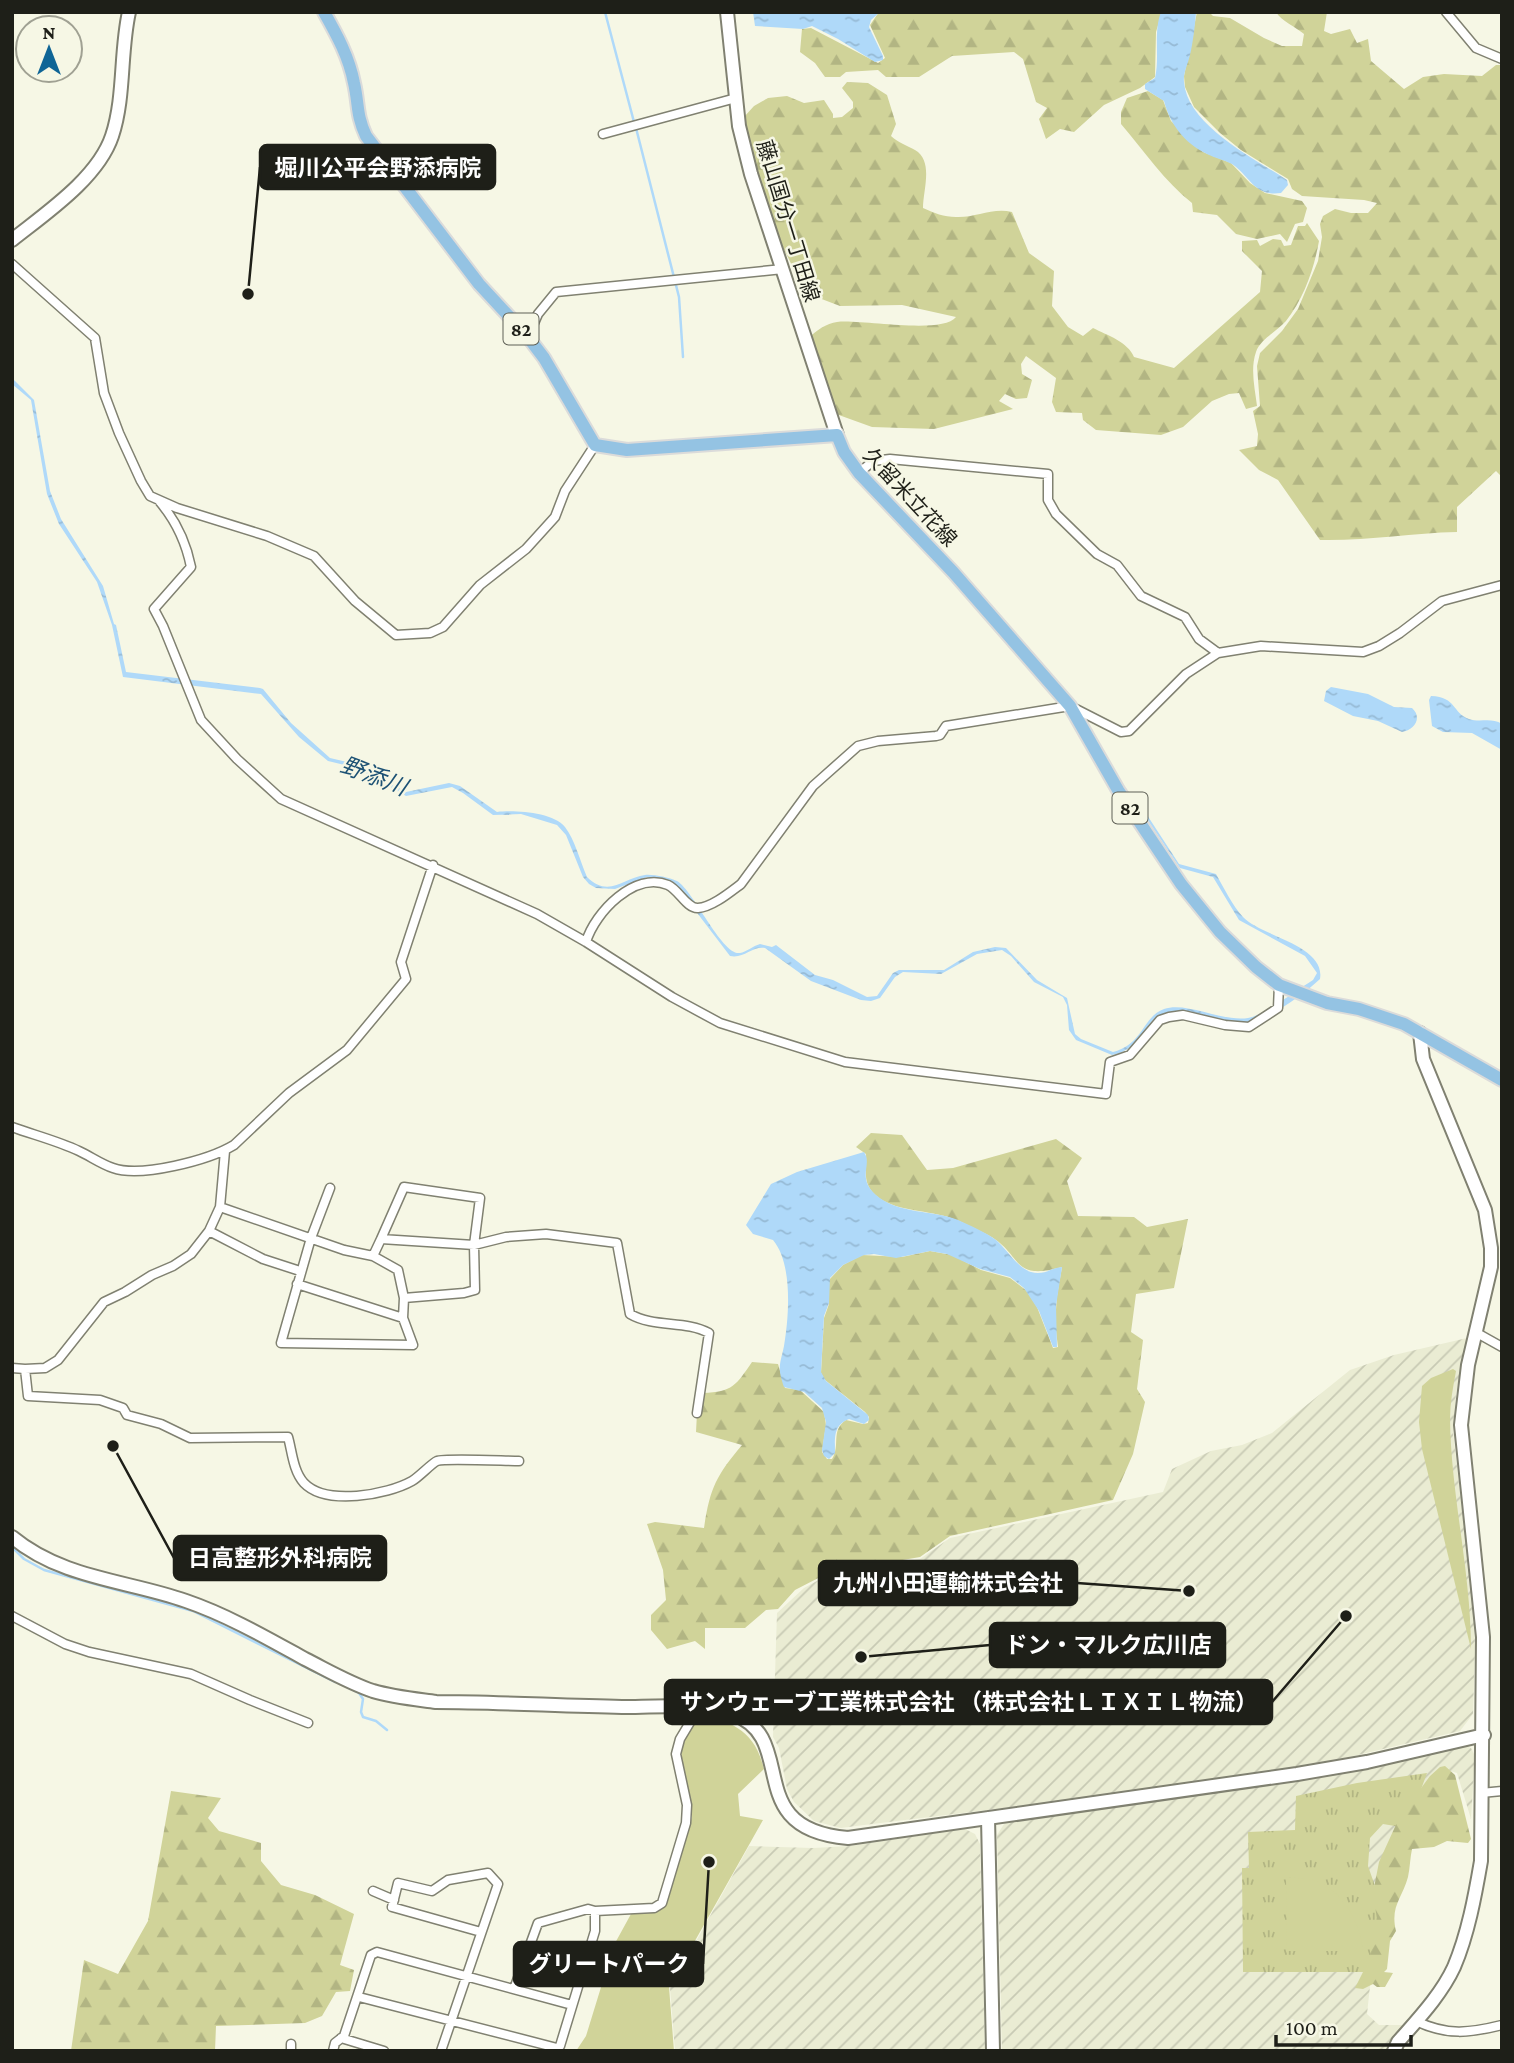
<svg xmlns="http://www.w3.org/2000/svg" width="1514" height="2063" font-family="'Crimson Pro','Noto Sans JP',serif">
<defs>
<pattern id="industrial-furrows" width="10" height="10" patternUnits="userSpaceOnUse" patternTransform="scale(1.75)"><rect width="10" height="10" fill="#eaecd3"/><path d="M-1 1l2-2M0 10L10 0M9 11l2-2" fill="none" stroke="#c8cab4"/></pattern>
<pattern id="grass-tufts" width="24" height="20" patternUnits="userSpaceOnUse" patternTransform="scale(1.75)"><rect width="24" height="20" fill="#d0d399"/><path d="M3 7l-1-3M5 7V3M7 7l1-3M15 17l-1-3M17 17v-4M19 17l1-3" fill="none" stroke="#b2b583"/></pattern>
<pattern id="forest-firs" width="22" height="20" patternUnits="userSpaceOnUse" patternTransform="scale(1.75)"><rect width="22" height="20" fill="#d0d399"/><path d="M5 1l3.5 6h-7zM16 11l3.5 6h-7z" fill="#b2b583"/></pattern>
<pattern id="water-ripples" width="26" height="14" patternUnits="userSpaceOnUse" patternTransform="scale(1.75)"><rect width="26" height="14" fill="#afd9f9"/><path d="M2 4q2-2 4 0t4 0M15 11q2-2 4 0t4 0" fill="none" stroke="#96bad5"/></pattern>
</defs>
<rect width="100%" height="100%" fill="#f6f7e5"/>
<path fill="url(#industrial-furrows)" d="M1467,1338l-11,56 -3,38 21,182 1,32 -2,68 -13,17 -111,26 -74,13 -247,35 -172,21 -15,2 -27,-7 -20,-19 -7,-13 -8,-41 -6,-11 4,-124 27,-25 22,-12 94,-17 30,-21 213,-46 9,-23 39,-18 31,-6 30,-12 78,-63 44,-15z
M1463,1745l8,3 4,8 -4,63 -14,-46 -10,-3 -14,13 -62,194 -4,37 12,11h27l-18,26h-386l-5,-216 9,-14z
M965,1829l10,5 5,10 5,207h-310l-5,-63 79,-142 64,2 37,-2z"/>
<path fill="url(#grass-tufts)" d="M1427,1773l-20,55 -24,-4 -13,14 -2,28 7,20 8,39 -17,47h-123l-1,-104h7l-1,-36 47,-2 1,-34 61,-13z"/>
<path fill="url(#forest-firs)" d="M879,12h283l-6,20 -1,45 -15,11 -36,17 -30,27 -14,-3 -14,10 -7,-20 8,-11 -11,-6 -13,-43 -9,-7 -62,4 -33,21h-33l-8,-7 -32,2 -6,5h-15l-10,-14 -15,-11 2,-23 9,-1 67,35 7,-5 -15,-33z
M1197,12h12l4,4 17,2 34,20 18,8h20l2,-12c-8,-7 -23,-13 -28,-22h51l-3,19 7,3 19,-5 7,14 11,-4 3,22 33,28 19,-12 21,-3 38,2 14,-11h6v412l-6,-6 -39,36v25c-46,1 -91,9 -137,8l-42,-60 -19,-10 -20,-20 18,-4 1,-12 -5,-23 7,-5 -3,-40 3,-13 22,-22 16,-22 20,-48 4,-24 -2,-13 3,-8 12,-7 16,4h17l9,-10 -13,-3 -62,-4 -10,-7 -4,-10 -47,-29 -21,-17 -26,-26 -9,-20 -1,-11z
M847,82l21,1 19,12 9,29 -5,12c8,7 15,9 24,14 19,11 8,40 8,58 11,5 21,9 33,9 19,1 37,-10 56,-5l17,41 25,18 -2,35 16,21 15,9 10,-8c14,7 35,14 41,29l40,11 86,-76 2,-21 -20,-20v-10l15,-1 3,6 13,-7 8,1 3,6 7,-1 7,-19h7l2,-3 12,18c-5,28 -15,57 -33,80 -9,10 -26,19 -30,31 -6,17 -1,37 1,54l-11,3 -7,-16 -10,1 -17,7 -29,26 -22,8 -65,-5 -13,-10 -1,-7 -26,-1 -4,-10 4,-24 -30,-22 -5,8 1,10 10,6 -5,18 -11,1 -11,-5 -6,7 14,8 -79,20 -62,-2 -36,-13 -27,-76c6,-7 18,-15 28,-16 24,-3 105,13 119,-5l-54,-12 -62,1 -21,-8 -19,-16 -21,-43 -35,-106v-16l10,-11 14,-8 19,-2 17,7 20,-3 9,14v4l9,-1 11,-9v-6l-11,-14z
M1148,91l15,9 8,21 32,31 28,11 19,20 15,10 37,8 5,7 -4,14 -8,2 -8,18 -7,-8 -23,5 -21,-5 -19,-19 -24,-3 -1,-9c-27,-21 -48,-52 -71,-79v-12l6,-14z
M871,1133l31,2 25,35 26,-2 103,-29 26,19 -15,23 11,35 56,1 13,10 41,-8 -14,69 -38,6 -5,38 12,8 -6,49 8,13 -12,52 -20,46 -163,36 -30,21 -92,16 -33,17 -17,19 -12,1 -21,18h-40v21l-10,-8 -28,8 -16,-19v-15l15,-15 -3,-30 -16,-46 8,-2 49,6c6,-40 12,-52 38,-83l-46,-13 1,-19 6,-20c30,-1 33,-8 49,-31l26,2 7,24 15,2 24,22 2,13 -4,27 5,7h5c9,-14 -2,-28 14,-39l17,4 5,-1 1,-6 -4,-5 -40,-32 -4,-7 3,-55 5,-14v-24l14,-15 19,-10 40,2 28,-6 22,4 29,15 29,8 17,13 10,16 16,41 5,-1 -3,-24 2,-27 5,-29c-53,15 -38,-14 -76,-33 -11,-5 -23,-12 -35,-16 -22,-8 -52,-6 -72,-20 -18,-13 -12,-26 -13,-44l-10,-7z
M1445,1766l10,9 16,64 -3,4 -21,-2 -13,6 -22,2c-2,9 -2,19 -4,28 -6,22 -18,29 -12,54l-6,10 -3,28 -3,3 9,1 -8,14h-8l-4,-3 -10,5 -8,-1 15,-30 1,-19 6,-20 -4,-26 6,-31 20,-44 31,-42 10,-9z
M171,1791l50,7 -13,20 11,13 42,12v18l20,24 34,10 39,19 -14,51 14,5 -4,21 -14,1 -14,24 -17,7 -89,3 -1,25h-144l13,-91 34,14 30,-53z"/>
<path fill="#d0d399" d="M1453,1369l3,2c-3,16 -6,32 -6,48 1,77 21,153 21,230l-49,-200 -3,-27 3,-36 9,-8z
M701,1714c34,9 54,18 63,55l-26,25 2,22 23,4 -94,167 5,64h-98l10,-15 28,-91 17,-31 27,-3 7,-5 27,-89 -11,-65 6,-19z
M1286,1877c9,1 19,1 28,3 29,10 46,42 49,71h-76z"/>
<path fill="url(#water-ripples)" d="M753,12h127l-9,8 -2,7 14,29v4l-8,2 -37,-23 -26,-13 -9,3 -48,-3z
M1161,12h35c-1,14 -3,30 -6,43 -2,9 -7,18 -6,27 3,43 71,77 103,98l1,5 -7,8c-27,4 -31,-17 -49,-29 -8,-4 -17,-6 -25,-10 -23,-11 -37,-30 -43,-53l-19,-12v-5l10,-6c5,-21 -2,-45 6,-66z
M12,378l22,22 16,91 11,28 42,67 11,38 2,1 10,47 134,16 3,1 28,34 39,35 30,7 46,27 43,-9 11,3 37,26c17,-2 56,0 68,15 10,13 15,34 22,50 22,22 38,0 58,-2 8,-1 25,3 32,6 17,10 45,75 63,72 6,-1 13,-7 20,-9l12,3 4,-2 39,30 18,5 34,17 10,-1 16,-23 6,-3h45l29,-18 22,-5 11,1 31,32 30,18 8,36 6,5 32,13c31,-8 29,-35 51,-43 22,-8 58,13 84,9 16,-3 49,-28 65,-38l4,-7 -12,-17 -66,-36 -26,-43 -33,-9 -50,-74 2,-2 47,72 37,10c8,14 16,31 27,43 17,19 83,28 77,62 -15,14 -45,36 -64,41 -15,5 -33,0 -48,-3 -14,-3 -30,-8 -43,-4 -22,6 -21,36 -53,42l-36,-15 -7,-10 -2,-25 -4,-8 -29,-15 -23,-26 -9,-6 -25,4 -36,20 -38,-2 -8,5 -15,21 -9,3 -10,-1 -50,-19 -46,-33c-13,-2 -21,11 -35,8l-55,-72 -28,-7 -32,12 -19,-1 -7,-4 -6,-7 -17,-42 -9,-10 -36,-11 -28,1 -30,-22 -11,-6 -46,9 -49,-28 -29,-7 -29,-24 -38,-43 -138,-17 -11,-52 -15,-43 -38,-58 -12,-30 -16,-94 -19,-16z
M1331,687l37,7 26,13 18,1c11,10 2,22 -10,24l-24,-11 -25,-5 -29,-15 2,-10z
M1431,696c26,1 21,17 38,23 11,4 22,-2 33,5v26l-30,-17 -29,-1 -11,-6 -3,-26z
M864,1152c9,13 -8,25 12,43 21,19 57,15 82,25 13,6 27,12 38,20 11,9 21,28 35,32 12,4 20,-4 31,-5l-6,39 1,41h-4l-14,-36 -15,-23 -14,-11 -30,-8 -33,-15 -17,-3 -34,7 -22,-4 -10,1 -21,10 -13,13 -1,25 -5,13 -3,56 5,9 42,34 1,5 -5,4 -15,-5c-16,6 -14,19 -14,34l-6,6 -5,-3 -2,-6 4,-28 -4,-14 -18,-16 -20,-5c-7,-20 -4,-22 0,-41 5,-30 9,-82 -11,-106l-20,-6 -7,-9 25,-41 26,-12z"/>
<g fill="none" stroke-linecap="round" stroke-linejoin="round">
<path stroke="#afd9f9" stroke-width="2.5" d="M605,12l29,110
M636,128l43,169 4,60
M12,1547l12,12 20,11 149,41 142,71
M345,1686l14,7 4,6 -2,13 2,5 13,4 11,9"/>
<g stroke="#808171" stroke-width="11">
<path id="street" d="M1446,12l30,36 26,11
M603,134l133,-36
M12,264l83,74 9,55 15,40 22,48 9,15 27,12 90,28 47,20 41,45 41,34 34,-2 13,-6 37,-42 46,-36 29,-32 10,-26 30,-46
M528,337l10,-23 18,-22 227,-23
M859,473l14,-12 17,-2 158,15v26l8,14 41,40 20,11 24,31 44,21 14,22 19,14
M160,502c16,19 26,40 31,65l-37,42 9,17 38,94 36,39 44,40 256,115 49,28 86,55 48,26 125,39 261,32 4,-32 20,-7 30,-35 9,-3 14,-2 42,10 24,2 29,-19 1,-23
M586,942c9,-30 49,-71 82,-57 11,5 19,24 30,23 14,-1 31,-15 43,-24l72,-98 45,-40 20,-5 58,-5 4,-1 6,-9 124,-20 51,26 8,-1 57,-57 32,-21 43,-7 102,6 16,-6 21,-13 42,-32 60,-16
M12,1127c22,8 46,14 67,24 11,5 22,13 34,17 28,10 96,-8 121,-23l55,-52 58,-43 59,-71 -5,-17 32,-97
M225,1151l-5,56 124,43 29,6 25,14 6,28 -1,20 10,27 -132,-2 30,-105 19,-50
M209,1231l54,28 37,12
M381,1239l23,-52 76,11 -6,47 1,45 -11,3 -60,5
M373,1256l8,-17 93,6 32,-8 40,-3 71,9 13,71c24,14 55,6 79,19l-12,80
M297,1284l106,34
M1477,1333l25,14
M12,1368l13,1 3,27 72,4 23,8 4,7 34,9 29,14 98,-1c4,14 5,34 16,46 22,23 83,12 108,-2 7,-4 20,-18 25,-20 8,-3 69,0 82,0
M25,1369l20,-1 13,-8 46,-58 21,-10 27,-17 21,-9 18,-12 18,-23 11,-24
M12,1616l53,28 24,8 102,22 59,26 58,23
M1481,1793l21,-2
M373,1891l21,9
M595,1911l59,-3 8,-5 24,-80 1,-18 -11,-51 4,-15 18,-30
M359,1997l198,51 3,-2 35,-115v-20l-7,-2 -50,14 -24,66
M1416,2021c31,15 54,12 86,4
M341,2038l43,13
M291,2044v7
M333,2051l2,-8 9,-7 27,-81 6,-3 195,53
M441,2051l57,-167 -10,-11 -40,7 -16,11 -34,-8 -6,24 89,25"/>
</g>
<g stroke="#808171" stroke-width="16">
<path id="secondary" d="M727,12l12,114 12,48 86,261
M12,240c34,-27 86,-62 100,-104 13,-39 8,-84 17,-124
M12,1537c51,42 114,43 174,64 41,14 81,37 119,58 22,11 44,24 68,32 20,6 41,8 63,11 62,0 124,4 186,5 30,0 83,-4 111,7 68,25 6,115 115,124l449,-64 70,-12 117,-27
M988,1818l5,233
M1394,2051l4,-9c20,-23 43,-47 56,-75 14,-33 21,-71 27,-106l2,-224 -22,-212 7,-60 23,-98v-19l-6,-38 -62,-151 -3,-26"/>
</g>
<g stroke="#dbdbda" stroke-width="16">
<path id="primary" d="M324,12c13,23 25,45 30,71 5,22 2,31 12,53l113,148 49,53 16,21 51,87 32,5 210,-15 7,17 15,21 94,99 117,134 48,84 63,94 39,48 36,35 23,18 48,18 32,6 45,15 98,56"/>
</g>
<use href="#street" stroke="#fff" stroke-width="8"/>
<use href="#secondary" stroke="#fff" stroke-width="12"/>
<use href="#primary" stroke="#94c3e3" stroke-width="12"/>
</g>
<g text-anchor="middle" stroke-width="5" stroke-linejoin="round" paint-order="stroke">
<g fill="#f6f7e5" stroke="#5f6056" stroke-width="2">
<rect x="503.5" y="313.5" width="35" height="31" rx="5"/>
<rect x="1112.5" y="792.5" width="35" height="31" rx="5"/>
</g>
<g font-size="19" font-weight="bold" fill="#1e1f18">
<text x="521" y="336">82</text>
<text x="1130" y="815">82</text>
</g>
<g font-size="21" fill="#1e1f18" stroke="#f6f7e5">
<text transform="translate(788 221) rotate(73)" y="7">藤山国分一丁田線</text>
<text transform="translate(910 497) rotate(47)" y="7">久留米立花線</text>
</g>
<g font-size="23" font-style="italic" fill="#1c5174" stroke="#f6f7e5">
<text transform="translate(374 776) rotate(21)" y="8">野添川</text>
</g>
</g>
<path fill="none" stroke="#1e1f18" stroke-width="2.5" d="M248 294L260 167M113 1446L174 1558M1189 1591L1077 1583M861 1657L990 1645M1346 1616L1272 1702M709 1862L703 1964"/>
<g fill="#1e1f18" stroke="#f6f7e5" stroke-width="2.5">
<circle cx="248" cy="294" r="7"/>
<circle cx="113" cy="1446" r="7"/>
<circle cx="1189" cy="1591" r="7"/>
<circle cx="861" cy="1657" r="7"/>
<circle cx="1346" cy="1616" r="7"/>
<circle cx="709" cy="1862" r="7"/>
</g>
<g fill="#1e1f18" stroke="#1e1f18" stroke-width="2.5">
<rect x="260" y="145" width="235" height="44" rx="7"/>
<rect x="174" y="1536" width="212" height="44" rx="7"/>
<rect x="819" y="1561" width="258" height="44" rx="7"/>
<rect x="990" y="1623" width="235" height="44" rx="7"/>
<rect x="665" y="1680" width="607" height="44" rx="7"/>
<rect x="514" y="1942" width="189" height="44" rx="7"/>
</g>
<g font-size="23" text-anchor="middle" font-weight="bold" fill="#fff">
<text x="378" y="176">堀川公平会野添病院</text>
<text x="280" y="1566">日高整形外科病院</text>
<text x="948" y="1591">九州小田運輸株式会社</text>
<text x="1108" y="1653">ドン・マルク広川店</text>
<text x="969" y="1710">サンウェーブ工業株式会社 （株式会社ＬＩＸＩＬ物流）</text>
<text x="609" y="1972">グリートパーク</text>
</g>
<rect width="1514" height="2063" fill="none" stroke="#1e1f18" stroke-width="28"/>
<g transform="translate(49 49)"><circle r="33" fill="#f6f7e5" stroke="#a0a193" stroke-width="2"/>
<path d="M0-5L12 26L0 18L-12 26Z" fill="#0f6596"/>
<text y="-10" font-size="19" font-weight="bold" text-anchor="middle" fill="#1e1f18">N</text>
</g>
<path d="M1276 2035v10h135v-10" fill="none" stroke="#1e1f18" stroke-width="3.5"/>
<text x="1286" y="2035" font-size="21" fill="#1e1f18" stroke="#f6f7e5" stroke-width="5" paint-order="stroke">100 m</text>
</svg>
